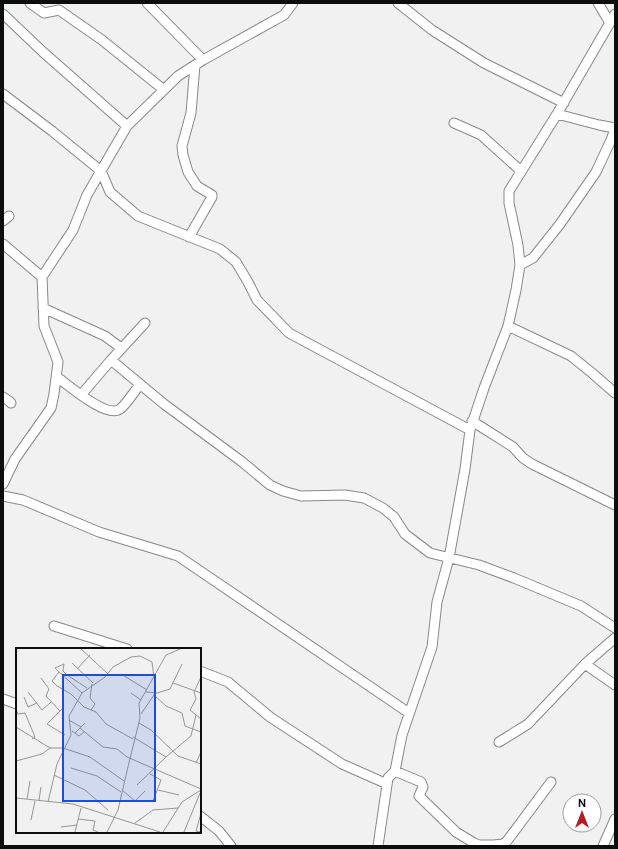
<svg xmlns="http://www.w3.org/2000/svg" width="618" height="849" font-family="'DM Sans',sans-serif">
<rect width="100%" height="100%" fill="#f1f1f2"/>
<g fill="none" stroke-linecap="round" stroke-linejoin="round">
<g stroke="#878889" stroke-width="11">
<path id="minor" d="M30,3l14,10 15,-3 43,30 62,50
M147,3l56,57
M398,3l34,27 52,33 80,40
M598,3l12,20
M3,14l40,38 84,74
M3,94l49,37 49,40 9,21 28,24 82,33 16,13 12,20 9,18 32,33 181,97
M557,114l42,11 16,3
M454,123l27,12 40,36
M3,221l6,-5
M189,237l23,-40v-2l-15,-9 -9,-14 -5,-17 -1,-9 9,-33 4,-48
M3,244l39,33
M520,265l13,-7 27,-34 36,-52 15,-32 4,-11
M43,308l62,28 16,12
M508,326l63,30 21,17 23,20
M111,360l53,44 77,57 29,24 13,6 18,5 44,-1 19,3 19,10 11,9 11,17 25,19 49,12 35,13 67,28 34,22
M57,377c11,8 50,42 63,32 6,-4 15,-19 20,-24
M81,395l30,-35 34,-37
M3,397l6,4 2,2
M472,421l41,26 10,11 9,6 83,41
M3,484l12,-25 36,-51 3,-14 4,-32 -14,-36 -2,-49 31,-47 14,-35 40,-69 51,-50 25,-16 81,-45 9,-12
M3,496l20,4 76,32 79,24 231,157
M54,626l73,23
M585,664l30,21
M200,671l28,11 42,35 72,47 45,20
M3,699l14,5
M499,742l29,-18 57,-60 30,-26
M395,771l26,11 2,5 -4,9 37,36 18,11 5,2h15l9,-1 4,-3 44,-59
M200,816l19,15 12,15
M378,846l10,-68 7,-7 7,-36 30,-88 5,-45 12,-44 16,-89 5,-39 14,-42 24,-62 8,-36 4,-25 -2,-20 -9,-42v-12l48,-77 58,-100
M603,846l12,-27"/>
</g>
<use href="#minor" stroke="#fff" stroke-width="9"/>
</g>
<g transform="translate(16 648)">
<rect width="185" height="185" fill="#f1f1f2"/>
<path fill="none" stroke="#959696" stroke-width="1" d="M65,1l27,25M56,15l21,20M61,21l13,-14M43,24l-7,9 5,5 14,8 13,13 12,5 10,12 27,15M105,26l26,16M185,29l-7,15 2,7 -6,11 11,9M25,30l8,11 -3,7 14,15M157,35l28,10M12,44l14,18 9,-8M130,44l11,1 13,-4 12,-25M66,45l-27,-25 9,-4 -1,7 4,4 20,13M115,45l10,7M138,47l12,11 16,7 3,13 16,6M8,49l4,10 9,-4M48,59l-17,17 18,11M0,62l2,4 7,-1 10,24 -3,2M75,62l4,-6 -5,-6 2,-14M125,66l13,-19M53,72l12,7M123,75l12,7 27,26 23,8M0,79l34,21M64,80l23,19 14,2 10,8 74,32M56,83l7,5 5,-4M59,85l10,-10M117,89l33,20 -29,28M150,109l25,-21 5,-21M0,113l26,-7 8,-6h13l27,9 34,24M180,115l5,-11M55,120l26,8 24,16M134,126l11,6 -8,21M38,127l31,15 23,20M106,142l13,11 10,-10M142,142l21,5M0,150l57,6 87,28M11,151l3,-18M23,152l2,-13M32,154l9,-38 14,-29 -2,-19 13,-23 23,-16 8,-10 18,-10 9,-1 12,6 2,16M62,171l17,2 -2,9 5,2M15,172l4,-19M119,175l18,-13 25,-2M45,179l16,-2M59,184l6,-24M91,184l11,-22 9,-39 13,-53 -1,-15 27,-48 14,-6M147,184l19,-30 19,-12M168,184l16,-39M185,184l-5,-1 5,-18"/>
<path fill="#1d4ed8" fill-opacity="0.15" stroke="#1d4ed8" stroke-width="2" d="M47,27h92v126h-92z"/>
<rect width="185" height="185" fill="none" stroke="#0c0d0d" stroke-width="2"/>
</g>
<rect width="618" height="849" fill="none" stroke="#0c0d0d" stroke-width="8"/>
<g transform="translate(582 813)"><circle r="19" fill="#ffffff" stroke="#9e9e9e"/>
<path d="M0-3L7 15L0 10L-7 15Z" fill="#b01f22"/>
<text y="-6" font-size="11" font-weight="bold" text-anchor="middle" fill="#0c0d0d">N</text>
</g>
</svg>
